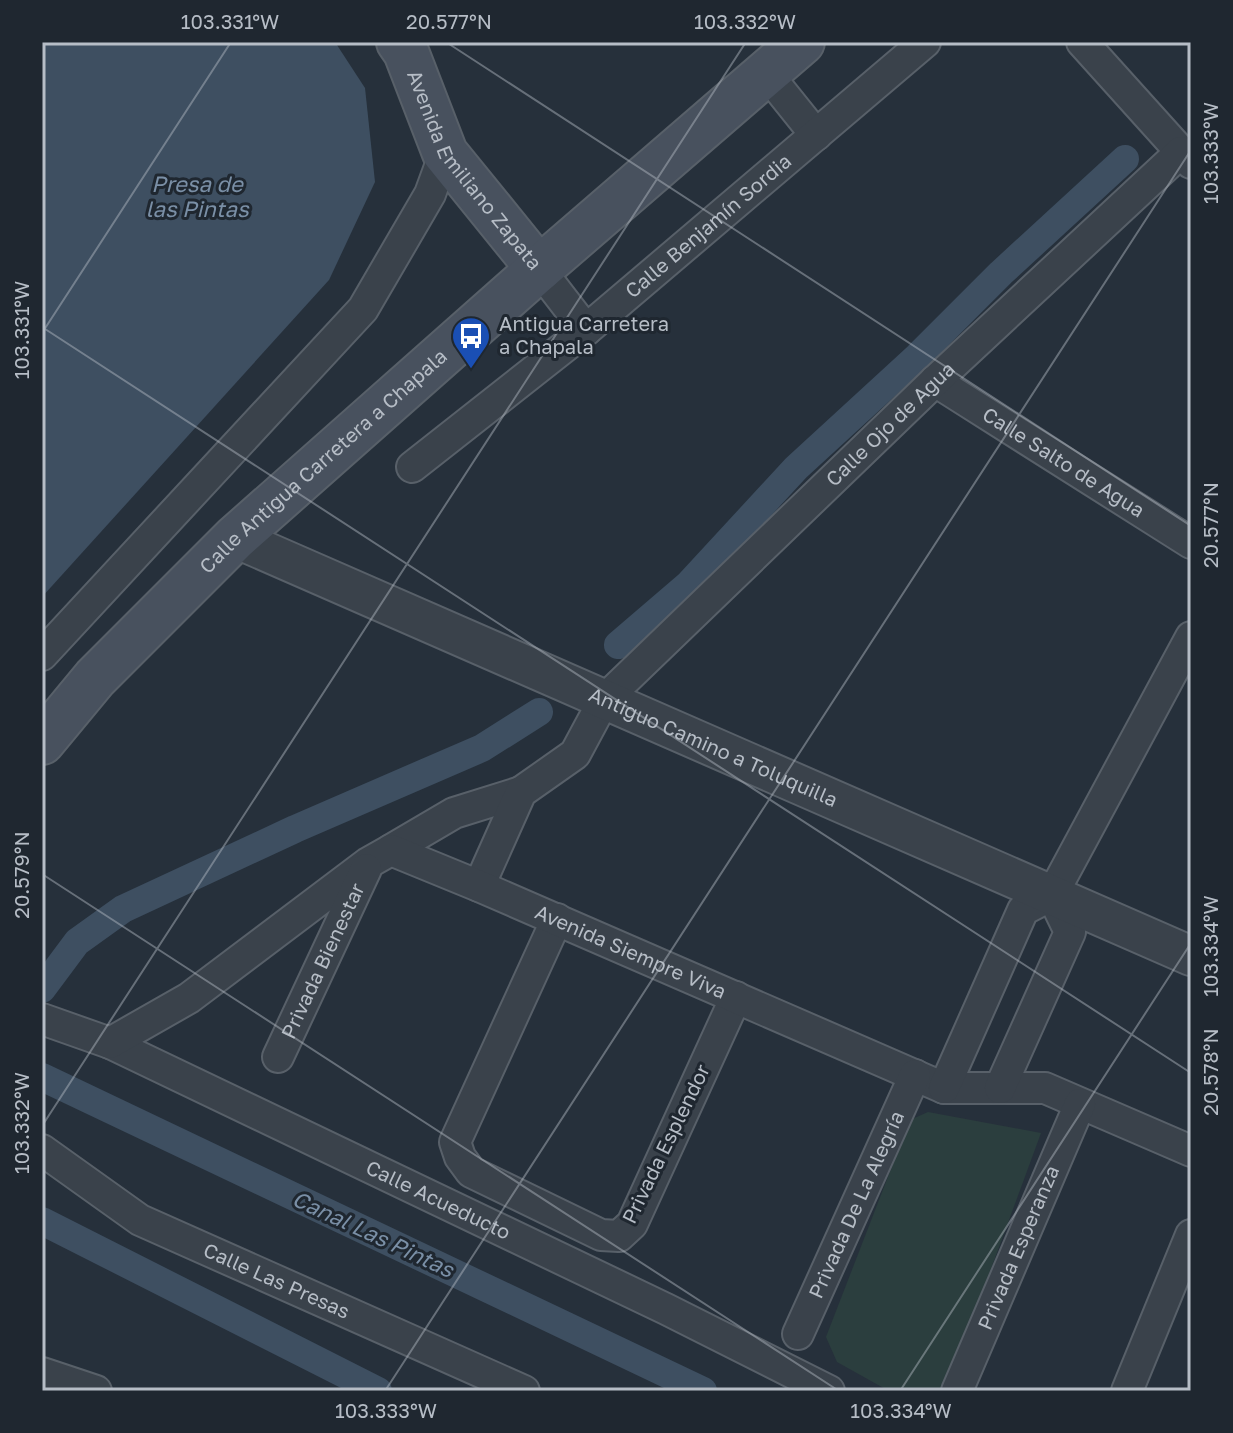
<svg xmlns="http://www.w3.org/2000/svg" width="1233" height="1433" font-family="'Golos Text',sans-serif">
<rect width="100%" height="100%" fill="#26303b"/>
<path fill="#2b3e3e" d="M928,1112l113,21 -95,258h-57l-52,-29 -11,-25 84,-217z"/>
<path fill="#3e4f61" d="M42,42h293l30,46 10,94 -46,98 -287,317z"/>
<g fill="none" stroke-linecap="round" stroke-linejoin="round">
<path stroke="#3e4f61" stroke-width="28" d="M618,645l70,-60 108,-117 122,-112 83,-83 124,-114
M42,989l35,-47 46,-33 172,-80 187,-81 57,-36
M42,1077l661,314
M42,1221l336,170"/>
<g stroke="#586069" stroke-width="34">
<g id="minor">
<path d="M1082,42l109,121"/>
<path d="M767,74l49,61"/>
<path d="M539,269l47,61"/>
<path id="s1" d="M935,381l256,162"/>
<path id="s2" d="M412,467l174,-137 339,-288"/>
<path d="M42,655l321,-346 67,-115 15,-41"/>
<path d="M391,850l63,-37 67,-21"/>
<path id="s3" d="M479,886l42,-94 54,-38 29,-54 331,-319 246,-229"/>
<path d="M557,919l-102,223 5,15 11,15 130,63 18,1 13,-12 104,-227"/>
<path id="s4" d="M42,1019l68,24 556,266 163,82"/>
<path id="s5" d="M110,1043l79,-45 179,-135 23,-13 88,36 465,202h101l146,63"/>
<path id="s6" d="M278,1057l88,-188"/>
<path d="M944,1088l79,-178 29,-15 139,-258"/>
<path d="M1000,1088l70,-156 -18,-37"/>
<path id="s7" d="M42,1150l98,70 384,171"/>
<path id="s8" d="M798,1334l117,-259"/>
<path d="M42,1373l54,18"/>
<path id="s9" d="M957,1391l123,-287"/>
<path d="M1127,1391l64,-156"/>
</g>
</g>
<g stroke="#586069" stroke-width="42">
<g id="tertiary">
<path id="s10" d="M235,538l956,418"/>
</g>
</g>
<g stroke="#586069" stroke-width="48">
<g id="secondary">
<path id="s11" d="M399,42l7,10 39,101 94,116"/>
<path id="s12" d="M42,742l53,-64 140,-140 304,-269 263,-227"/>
</g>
</g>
<use href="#minor" stroke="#3a424b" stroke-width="30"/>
<use href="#tertiary" stroke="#3a424b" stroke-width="38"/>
<use href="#secondary" stroke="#48515e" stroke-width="44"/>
</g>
<path fill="none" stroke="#b6bdc6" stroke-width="2" stroke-opacity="0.45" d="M446,42l745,484M42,327l1149,746M42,333l189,-291M42,874l797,517M42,1126l704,-1084M385,1391l806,-1241M900,1391l291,-448"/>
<defs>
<g id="bus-pin" transform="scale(2)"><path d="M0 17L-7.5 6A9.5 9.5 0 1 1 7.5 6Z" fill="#1a4fb4" stroke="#1f2730"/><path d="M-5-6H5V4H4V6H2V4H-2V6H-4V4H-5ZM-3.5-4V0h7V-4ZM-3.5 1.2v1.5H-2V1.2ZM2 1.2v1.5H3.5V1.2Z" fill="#fff"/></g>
</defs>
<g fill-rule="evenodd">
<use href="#bus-pin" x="471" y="336"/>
</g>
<g text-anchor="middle" stroke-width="6" stroke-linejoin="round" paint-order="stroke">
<g font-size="20" fill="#b6bdc6" stroke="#1f2730">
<text dy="7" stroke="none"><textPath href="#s11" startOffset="150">Avenida Emiliano Zapata</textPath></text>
<text dy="7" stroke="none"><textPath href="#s2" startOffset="382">Calle Benjamín Sordia</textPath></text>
<text dy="7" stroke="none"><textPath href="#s3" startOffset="628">Calle Ojo de Agua</textPath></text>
<text dy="7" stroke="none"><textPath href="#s12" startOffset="398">Calle Antigua Carretera a Chapala</textPath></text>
<text dy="7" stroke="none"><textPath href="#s1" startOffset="152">Calle Salto de Agua</textPath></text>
<text dy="7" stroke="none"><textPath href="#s10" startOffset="522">Antiguo Camino a Toluquilla</textPath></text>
<text dy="7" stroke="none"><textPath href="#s5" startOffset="602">Avenida Siempre Viva</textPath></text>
<text dy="7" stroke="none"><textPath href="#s6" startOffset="106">Privada Bienestar</textPath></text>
<text transform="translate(666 1144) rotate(-64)" y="7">Privada Esplendor</text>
<text dy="7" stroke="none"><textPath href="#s4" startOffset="436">Calle Acueducto</textPath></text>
<text dy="7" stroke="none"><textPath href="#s8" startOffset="142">Privada De La Alegría</textPath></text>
<text dy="7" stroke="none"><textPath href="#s9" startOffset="156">Privada Esperanza</textPath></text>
<text dy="7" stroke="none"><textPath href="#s7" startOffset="270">Calle Las Presas</textPath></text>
</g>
<g font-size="20" fill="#b6bdc6" stroke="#1f2730" text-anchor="start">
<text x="499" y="331">Antigua Carretera<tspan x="499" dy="23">a Chapala</tspan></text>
</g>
<g font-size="22" font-style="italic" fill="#7a8fa6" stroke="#1f2730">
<text x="197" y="192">Presa de<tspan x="197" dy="25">las Pintas</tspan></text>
<text transform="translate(373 1234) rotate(25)" y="8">Canal Las Pintas</text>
</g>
</g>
<rect width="1233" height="1433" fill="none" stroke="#1f2730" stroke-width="88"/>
<rect x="44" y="44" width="1145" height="1345" fill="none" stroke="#b6bdc6" stroke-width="3"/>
<g font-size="20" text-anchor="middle" fill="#b6bdc6">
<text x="230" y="29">103.331°W</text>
<text x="449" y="29">20.577°N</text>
<text x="745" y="29">103.332°W</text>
<text transform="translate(1211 153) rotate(-90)" y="7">103.333°W</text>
<text transform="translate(22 330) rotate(-90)" y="7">103.331°W</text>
<text transform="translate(1211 525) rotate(-90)" y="7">20.577°N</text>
<text transform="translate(22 875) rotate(-90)" y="7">20.579°N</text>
<text transform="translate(1211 946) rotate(-90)" y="7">103.334°W</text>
<text transform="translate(1211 1072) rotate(-90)" y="7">20.578°N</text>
<text transform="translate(22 1123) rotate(-90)" y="7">103.332°W</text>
<text x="386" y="1418">103.333°W</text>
<text x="901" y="1418">103.334°W</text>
</g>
</svg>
